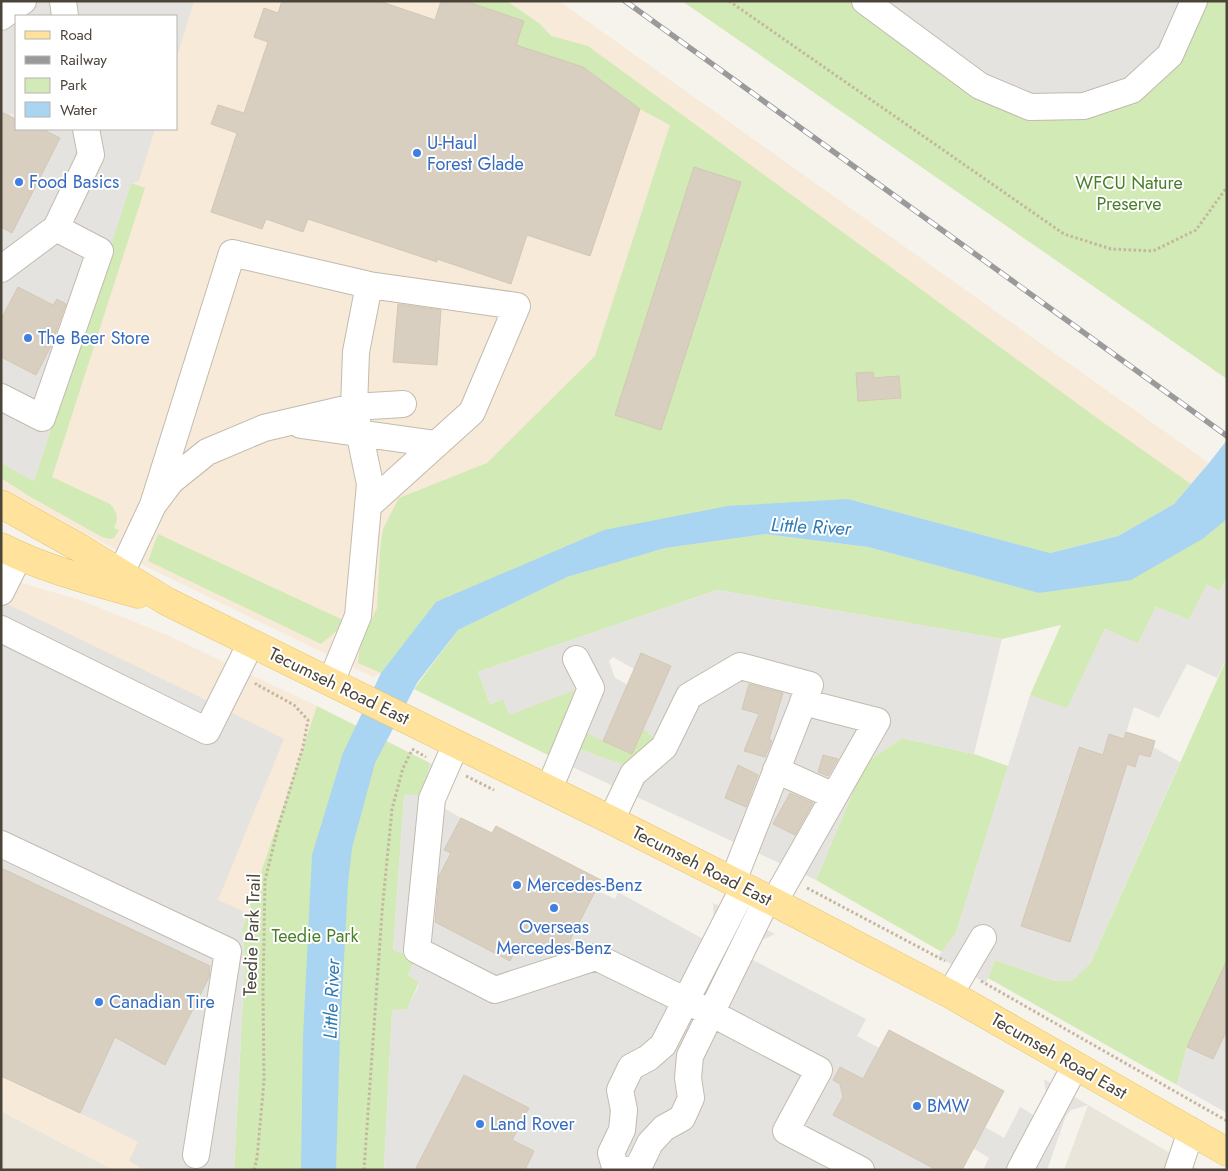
<svg xmlns="http://www.w3.org/2000/svg" width="1228" height="1171" font-family="Jost,sans-serif">
<rect width="100%" height="100%" fill="#f6f3ec"/>
<path fill="#eae5da" d="M1088,1105l111,65h-135z
M1,1111l53,28 60,31h-113z"/>
<path fill="#f7ead8" fill-rule="evenodd" d="M1,1h558l650,462 -35,41 -737,98 -56,71 -8,4 -222,-108 -150,-82zM16,16h160v113h-160z
M1,577l79,23 87,35 150,71 -75,223 -8,241h-120l-113,-59z"/>
<path fill="#d2eab5" d="M466,1h41l33,23 11,12 37,10 509,372 94,66 -17,20 -56,32 -69,17 -201,-54 -411,103 -56,71 -23,-10 2,-19 17,-36 3,-58 3,-21 16,-31 88,-35 108,-107 75,-231 -30,-16 -57,-42 -67,-22 8,-24z
M682,1h545v378z
M131,183l14,5 -93,289 58,27c7,8 9,14 4,24l5,2 -5,8 -4,1 -8,-2 -73,-41 -28,-18v-15l33,18z
M1227,519v58l-7,14 -13,-6 -18,35 -33,-13 -18,37 -33,-15 -38,80 -37,-14 31,-70 -59,14 -285,-49 -239,82 12,32 13,-5 72,-10 -25,67 -136,-67 44,-59 109,-53 98,-29 100,-14 103,13 172,46 164,-55z
M158,534l185,86 -3,8 -19,16 -173,-83z
M1227,658v304l-40,85 -10,38 -189,-107 7,-18 60,21 35,-17z
M317,706l113,57 -6,27 -5,5 -15,1 -11,154 21,6 -1,8 -5,11 10,6c0,11 -10,18 -9,28l-17,2 -8,159h-150l11,-210 -3,-31z
M643,728l17,15 -33,23 -49,-17 8,-17 46,21z
M902,738l72,16 34,12 -52,167 -14,19 -126,-72 49,-117z"/>
<path fill="#e5e3e0" d="M1,1h193l-18,59v-44h-160v100l-5,-3 -5,13 -5,-2z
M865,1h329l-62,89 -102,17z
M42,129h113l-16,52 -8,3 -97,297 -33,-18v-106l35,18 35,-68 -14,-8 -4,6 -35,-18 -17,32v-92l59,-89z
M1,577l4,26 203,98 19,-38 24,12 -19,38 52,26 -66,161 29,13 -5,16 3,31 -11,210h-90l-15,-9 9,-19 -58,-29 35,-76 50,28 48,-98 -212,-99z
M1227,577v80l-10,21 -30,-14 -28,54 -25,-11 -10,32 -15,-5 -6,21 -25,-8 -57,179 48,16 58,-178 8,2 4,-12 11,3 3,-10 27,15 -90,202 -18,17h-17l-60,-21 -9,23 -48,-26 18,-24 74,-238 37,13 38,-79 33,14 18,-36 33,13 18,-36 13,7z
M717,590l285,49 -28,115 -72,-16 -37,25 -49,117 -246,-114 8,-17 49,17 33,-23 -17,-15 -9,-59 -21,-12 -4,4 6,17 13,7 -25,56 -39,-19 11,-32 -66,25 -6,-16 -13,5 -12,-32z
M430,763l22,12 -11,31 20,12 -16,32 6,3 -28,56 3,8 83,43 9,-15 18,9 27,-1 33,-63 19,9 3,-7 87,48 9,-16 -1,-21 62,31 -15,7 -9,18 115,60 -9,17 22,12 -16,31 -23,-12 -7,13 7,4 3,13 -9,18 103,55h-412l9,-19 -22,-11 17,-32 -65,-33 -49,95h-31l8,-160 17,-1 -1,-4 10,-17v-7l-10,-6 5,-11 1,-8 -21,-6 11,-155h15l5,-5z
M1227,1030v83l-50,-28 10,-38 26,12z
M1044,1079l44,26 -17,5 -5,6 -19,54h-64l6,-12 -16,-10 12,-21 19,11 16,-31 17,10 10,-16z"/>
<path fill="#a9d4f2" d="M1227,440v79l-23,19 -73,42 -92,13 -171,-46 -103,-13 -100,14 -98,29 -109,53 -41,53 -42,80 -23,85 -4,35 -8,150 -4,137h-35l2,-132 9,-183 31,-102 38,-80 55,-71 168,-72 124,-24 120,-7 202,54 68,-17 56,-32 35,-41z"/>
<path fill="#d8cfc1" stroke="#d3c7b4" d="M282,1h97l56,19 6,-19h24l59,20 -8,24 67,22 57,42 -50,147 -63,-21 -16,49 -74,-25v3l-129,-43 -5,13 -37,-13 -4,10 -51,-17 26,-79 -26,-9 7,-19 26,8 24,-71 -14,-5 10,-29 14,5z
M1,112l15,7v10h26l18,9 -48,95 -11,-6z
M694,167l47,15 -80,248 -46,-15z
M18,287l35,18 4,-6 9,5 -15,42 -15,29 -35,-18v-38z
M398,304l43,6 -4,55 -44,-3z
M873,372l1,6 25,-2 2,22 -43,3 -2,-28z
M641,653l30,13 -39,88 -29,-13z
M749,684l34,9 -14,46 3,2 -7,16 -21,-6 15,-37 -17,-5z
M1126,732l29,9 -5,16 -11,-3 -4,13 -8,-3 -57,178 -49,-16 58,-179 24,8 6,-21 15,5z
M823,755l15,4 -10,17 -10,-4z
M738,765l20,10 -12,32 -21,-9z
M790,793l23,10 -18,32 -22,-11z
M461,818l31,15 4,-7 105,54 -37,72 -28,2 -18,-9 -8,16 -75,-39 4,-46 12,-23 -7,-3z
M1,868l209,98 -1,11 -44,88 -50,-28 -35,76 -79,-37z
M1227,960v70l-14,29 -26,-12z
M889,1030l115,61 -42,79h-25l-104,-55 10,-18 -3,-13 -7,-4 7,-13 23,12z
M464,1075l65,33 -17,32 22,11 -9,19h-110z"/>
<g fill="none" stroke-linecap="round" stroke-linejoin="round">
<g stroke="#c2bbae" stroke-width="28">
<path id="minor" d="M63,1l2,15
M865,1l115,85 50,21 54,-1 48,-16 38,-35 24,-54
M1,17l22,-16
M1,269l55,-41 35,-73 -5,-26
M1,397l41,21 58,-167 -44,-23
M301,425l135,19
M153,505l79,-252 137,32 -13,67 -2,55 16,77 -12,132 -27,66
M368,506l104,-94 45,-106 -148,-21
M121,573l32,-68 18,-24 36,-29 57,-24 90,-21 49,-3
M1,592l18,-36
M1,629l206,102 44,-88
M456,744l-24,55 -15,151 78,40 101,-33 115,56 108,57 -33,61 75,39
M776,770l58,26
M549,789l42,-101 -15,-29
M611,820l22,-46 31,-27 25,-51 51,-30 70,19 -77,196
M1,844l227,107 -32,204
M774,902l103,-181 -74,-19
M950,994l33,-56
M616,1170l-5,-17 11,-23 2,-20 -4,-20 11,-23 17,-9 15,-13 81,-158
M627,1170l11,-2 12,-25 14,-15 18,-10 9,-20 -3,-20 2,-22 77,-157
M1020,1170l55,-104
M1178,1170l13,-39"/>
</g>
<g stroke="#e6c16a" stroke-width="29">
<path id="major" d="M1,504l79,44 86,53 445,219 163,82 176,92 277,158
M1,547c43,22 90,34 137,47"/>
</g>
<path stroke="#c4b79f" stroke-width="3" stroke-dasharray="2.5 2.5" stroke-linecap="butt" d="M729,1l335,233 47,15 42,2 43,-21 31,-43
M412,749l14,8
M466,776l28,14
M807,888l138,73
M981,981l246,140
M254,1170l3,-12 7,-77 -1,-90 2,-111 13,-52 25,-81 5,-27 -14,-15 -38,-21 1,-1
M364,1170l18,-258 10,-103 11,-41 9,-18"/>
<use href="#minor" stroke="#fff" stroke-width="26"/>
<use href="#major" stroke="#ffe39c" stroke-width="28"/>
<g stroke="#9a9a9a" stroke-width="5.5">
<path id="rail" d="M625,1l602,435"/>
</g>
<use href="#rail" stroke="#fff" stroke-width="4" stroke-dasharray="11" stroke-linecap="butt"/>
</g>
<g fill="#3f7fe0" stroke="#fff" stroke-width="2">
<circle cx="417" cy="153" r="5"/>
<circle cx="19" cy="182" r="5"/>
<circle cx="28" cy="338" r="5"/>
<circle cx="517" cy="885" r="5"/>
<circle cx="554" cy="908" r="5"/>
<circle cx="99" cy="1002" r="5"/>
<circle cx="917" cy="1106" r="5"/>
<circle cx="480" cy="1124" r="5"/>
</g>
<g text-anchor="middle" stroke-width="4" stroke-linejoin="round" paint-order="stroke">
<g font-size="18" fill="#366cbe" stroke="#fff" text-anchor="start">
<text x="427" y="149">U-Haul<tspan x="427" dy="21">Forest Glade</tspan></text>
<text x="29" y="188">Food Basics</text>
<text x="38" y="344">The Beer Store</text>
<text x="527" y="891">Mercedes-Benz</text>
<text x="554" y="933" text-anchor="middle">Overseas<tspan x="554" dy="21">Mercedes-Benz</tspan></text>
<text x="109" y="1008">Canadian Tire</text>
<text x="927" y="1112">BMW</text>
<text x="490" y="1130">Land Rover</text>
</g>
<g font-size="18" fill="#4a7f2a" stroke="#fff">
<text x="1129" y="189">WFCU Nature<tspan x="1129" dy="21">Preserve</tspan></text>
<text x="315" y="942">Teedie Park</text>
</g>
<g font-size="18" fill="#4b4439" stroke="#fff">
<text transform="translate(339 686) rotate(26)" y="6">Tecumseh Road East</text>
<text transform="translate(702 866) rotate(27)" y="6">Tecumseh Road East</text>
<text transform="translate(252 935) rotate(-88)" y="6">Teedie Park Trail</text>
<text transform="translate(1059 1056) rotate(30)" y="6">Tecumseh Road East</text>
</g>
<g font-size="19" font-style="italic" fill="#2e7ab2" stroke="#fff">
<text transform="translate(811 526) rotate(3)" y="7">Little River</text>
<text transform="translate(331 999) rotate(-88)" y="7">Little River</text>
</g>
</g>
<rect width="1228" height="1171" fill="none" stroke="#4b4439" stroke-width="5"/>
<rect x="15" y="15" width="162" height="115" fill="#ffffff" stroke="#b7b4b0"/>
<rect x="25" y="31" width="25" height="8" fill="#ffe39c" stroke="#b7b4b0"/>
<text x="60" y="40" font-size="15" fill="#4b4439">Road</text>
<rect x="25" y="56" width="25" height="8" fill="#9a9a9a" stroke="#b7b4b0"/>
<text x="60" y="65" font-size="15" fill="#4b4439">Railway</text>
<rect x="25" y="78" width="25" height="15" fill="#d2eab5" stroke="#b7b4b0"/>
<text x="60" y="90" font-size="15" fill="#4b4439">Park</text>
<rect x="25" y="102" width="25" height="15" fill="#a9d4f2" stroke="#b7b4b0"/>
<text x="60" y="115" font-size="15" fill="#4b4439">Water</text>
</svg>
